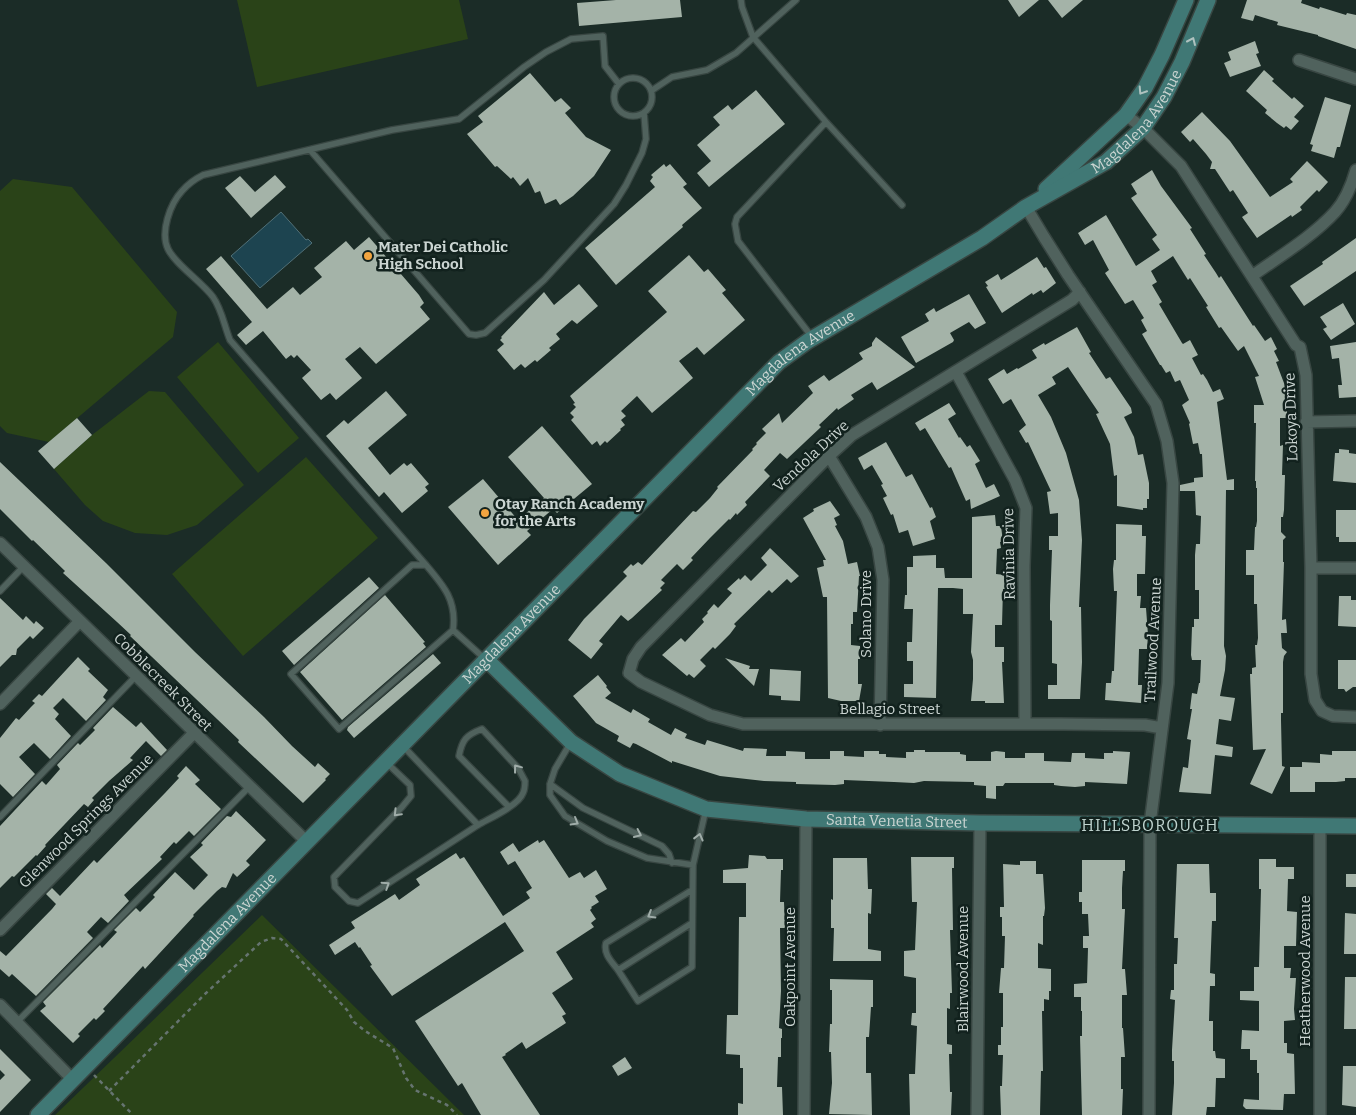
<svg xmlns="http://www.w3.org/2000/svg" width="1356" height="1115" font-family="Bitter,serif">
<rect width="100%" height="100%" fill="#1b2c27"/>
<path fill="#2a4318" d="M237,0h222l9,39 -211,48z
M13,179l59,8 105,125 -4,25 -124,105 -42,-9 -7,-7v-235z
M218,342l81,96 -41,35 -81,-96z
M149,391l16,1 79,93 -47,40 -30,10 -32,-2 -32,-12 -18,-16 -31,-36 38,-34z
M306,457l72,81 -135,118 -71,-82z
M262,915l202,200h-409z"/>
<path fill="#1d4450" stroke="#517077" d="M281,212l25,28 2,-1 4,4 -52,45 -29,-32z"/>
<path fill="#a4b3a8" d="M616,0h64l2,17 -103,9 -2,-23z
M1008,0h31l-20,17z
M1048,0h35l-21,18z
M1247,0h55l-1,3 18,6 1,-2 26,8 1,-2 9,2v34l-38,-13v-1l-41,-10 1,-3 -23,-7 -2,6 -12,-3z
M1255,41l4,12 -3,1 5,12 -31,11 -6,-14 7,-3 -3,-8z
M1264,70l10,9 -2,2 20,18 2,-2 10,9 -10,11 5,4 -8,9 -5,-4 -2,2 -7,-5 -12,-10 2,-3 -21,-19z
M530,73l25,29 6,-4 10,10 -6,5 21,24 25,13 -17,26 -21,20 -13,9 -4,-6 -11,5 -5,-13 -5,2 -7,-15 -8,8 -7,-9 -2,2 -14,-13 -2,1 -28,-33 16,-12 -5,-6z
M756,90l29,34 -76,63 -12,-14 14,-12 -14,-16 23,-20 -7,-8 15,-12 4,5z
M1325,97l26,8 -11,42h-3l-3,11 -23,-7 2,-6 -3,-1z
M1202,112l28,29 40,56 23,-15 -3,-3 17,-18 21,21 -9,10 -2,-2 -17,17 2,3 -10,7 -1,-2 -34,23 -15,-21 6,-4 -15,-23 -3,2 -15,-23h-5l2,-7 -6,-8 -13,-15 -3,3 -9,-10z
M664,164l2,3 4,-3 17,20 -4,3 19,21 -20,17 1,2 -67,58 -31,-37 70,-61 -5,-6 3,-4 -2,-2z
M1152,170l9,16 31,42 -2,1 16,25 -2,1 12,18 3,5 2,-2 32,50 1,-1 11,16 6,-4 6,12 -3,2 5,10 -3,1 11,29v27h-7v28l3,-1 -1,30h3l-1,35 -1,7h-2v15l5,5 -3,3v22h1l-2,58 4,-1 1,14h-6l1,15 5,4 -3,4 -1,6v51h-2v7l1,46 3,1 -13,27 -22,-10 16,-35 -13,1 -3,-76h2v-6l4,-1 -1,-22h2l1,-7 -1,-34h-3v-29h-8v-25h8l1,-23h1l1,-6v-33h-1v-7h-1l1,-58h-2v-18h10l-9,-28 4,-1 -15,-30 -6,5 -17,-24 -2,1 -13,-21 2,-1 -18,-28 -2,2 -15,-24 -22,15 6,11 -5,3 10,17 -3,2 23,39 1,1 7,-4 8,15 -6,3 9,17 2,-1 4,6 6,12 7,-3 4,10 -7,3 10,78 7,-1v11h-8l-2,156 2,10 -1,14 -5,26 15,2 -4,23 -12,-2 -3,25 17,3 -1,10 -17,-2 -4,39 -32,-2 4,-25 5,1 3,-28 -4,-1 5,-30h-2l2,-16 5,1 2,-11h1l1,-23h-9l-1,-5 1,-28h2v-8h5v-29h-4v-35l1,-11h4l1,-28 -5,-1 -1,-24h-15v-6l14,-3v-4l9,-1 -1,-23h-2l-2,-11 -5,1 -4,-20 1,-1 -8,-18 7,-5 -9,-20 -5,2 -5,-11 -4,2 -5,-8h-1l-18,-31 5,-3 -6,-11 3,-2 -11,-18 -8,4 -20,-31 4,-3 -16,-30 -8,5 -7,-12 28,-18 30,51 24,-16 -8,-11 5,-4 -26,-37 6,-4 -6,-10z
M275,175l11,12 -35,31 -26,-30 15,-12 15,16z
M369,237l50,58 5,8 -4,4 10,12 -54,45 -16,-17 -15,12 17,19 -26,22 -6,-7 -9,7 -19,-22 9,-8 -14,-15 -3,3 -3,-3 -5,4 -23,-28 -17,14 -9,-10 15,-13 -46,-53 15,-13 46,53 26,-22 7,8 22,-18 -8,-9 32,-27 8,9z
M1356,238v33l-52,35 -14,-20 33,-22 -1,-2z
M689,255l15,17 4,-3 18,21 -4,3 23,27 -41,35 -7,-8 -18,14 14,17 -41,35 -15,-17 -16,15 5,5 -5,4 4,5 -5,4 1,1 -14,13 -2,-2 -5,5 -3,-5 -5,4 -21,-25 3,-3 -4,-4 6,-6 -3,-3 2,-1 -5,-7 97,-84 -19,-21z
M1037,257l7,11 2,-1 10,16 -13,10 -2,-3 -8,5 -1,-2 -30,20 -16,-26 2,-1 -3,-4 13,-8 3,6z
M579,284l19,22 -21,18 -5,-4 -16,14 4,5 -11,9 2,2 -14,12 -2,-2 -10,8 -4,-4 -7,6 -17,-20 7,-6 -4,-4 2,-2 -1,-1 43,-45 10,13z
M969,294l17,29 -11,6 -6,-7 -19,11 4,7 -1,2 -37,21 -15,-26 28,-16 -4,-7 9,-6 2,4z
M1343,303l12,21 -24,16 -8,-11 4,-2 -7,-10z
M1077,327l14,25 -2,1 17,26 4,-2 21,31 1,5 -8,4 10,20 4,18 5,-1 6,29v16h-2v9h-4v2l-26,-4v-31l-3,1 -4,-32 -14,-30 3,-1 -31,-46 -16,10 4,7 -18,11 13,22 15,36 13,47 3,40 -3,67h2l1,55 -2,37h-32v-14h9v-21l-5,-1v-42l-2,-1v-15l2,-55h-3v-14h9v-23l-8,1 -3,-22 4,-1 -23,-49 -2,1 -7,-12 7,-6 -15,-26 -8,5 -15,-25 16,-10 3,5 10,-6 1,1 19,-11 -5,-8 12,-7 1,2z
M876,337l39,30 -38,23 -5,-8 -21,13 3,4 -16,11 -1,-2 -18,17 2,2 -34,32 -7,-6 -16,17 6,6 -25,26 2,3 -10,10 -1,-2 -6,7 -1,-1 -19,19 -19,20 2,2 -10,10 -6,-6 -16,16 4,3 -5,5 2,2 -30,28 -4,3 -7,-6 -22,26 4,3 -12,15 -23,-19 16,-21 43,-43 -4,-4 8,-8 2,2 5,-4 4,3 51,-54 3,1 14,-14 8,-10 -1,-1 36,-37 -1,-1 5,-5 -1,-1 10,-10 -4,-4 17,-16 3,10 31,-30 -5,-7 16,-11 5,6 34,-22 -4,-6 13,-7v-3z
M1356,342v55l-17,1 -1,-13h4l-3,-27 -7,1 -2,-13z
M386,391l21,24 -39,33 22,27 14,-12 3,3 4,-3 18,21 -4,3 3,4 -26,22 -18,-21 -5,5 -53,-61 18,-16 4,4z
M949,403l7,11 -8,5 11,19 1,-1 7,10 3,-2 10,16 -5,3 11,24 8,-4 6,12 -29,13 -1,-10 -4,2 -15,-34 -2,1 -24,-40 -5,3 -5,-8z
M77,418l15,17 -38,34 -16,-18z
M542,426l50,58 -35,29 -4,-4 -26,22 4,4 -33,30 -50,-58 35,-28 35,41 26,-22 -36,-41z
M886,442l20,35 6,-3 18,34 2,-1 4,10 -6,4 5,18 -22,7 -5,-16 -9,3 -6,-19 -2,1 -8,-17 4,-2 -6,-11 2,-1 -11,-19 -8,5 -6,-12z
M1339,449l10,1v3l7,1v29l-23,-2 2,-28h4z
M0,462l106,101 89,89 69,65 28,29 23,21 3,-4 12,11 -5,5 1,1 -23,23 -65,-61 1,-2 -109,-104 1,-1 -14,-13 -54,-49 2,-2 -32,-31 -1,1 -32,-32z
M830,501l10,14 -6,3 3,7 -2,1 8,15 5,23 9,-2 3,14h-1l-2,36h-4v12h-2v21l9,1v13h-2v25h4l-3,17h-18l-13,-3 -1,-101h-4l-6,-29 7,-2 -1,-6h3l-23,-42 11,-7 -1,-2z
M1336,510h20v32h-17v-5h-3z
M995,515l1,11h5l2,16h-3l1,6 -4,1 -1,25 9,1 1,5 -1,9h-2l-1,36h-7v22h9v15h-2l2,41h-19v-2h-14l2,-22v-19l-2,-8 2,-38h-10v-25l-10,-1h-15l-2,110 -32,-1v-13h9v-23h-6v-19h5l1,-33h-9l1,-14h2v-28h6v-11l23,-1v13h8l1,10h27v-61z
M1116,524l26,1v11h4l-1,38h-8v22h4l-1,12h6l2,27 -1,14h-8l-1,36h4l-1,18 -36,-3 1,-17h5l1,-12h2l3,-80h-3l-1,-22 1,-9h2z
M770,548l29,28 -8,7 -4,-4 -15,14 -3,-3 -35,34 2,2 -6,8 -15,15 -2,-2 -13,13 6,6 -12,12 -5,-4 -2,2 -25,-21 19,-17 4,4 19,-20 -2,-3 6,-6 -1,-1 7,-8 4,4 14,-15 -5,-4 12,-11 1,2 5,-5 6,6 16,-16 -6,-7z
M369,577l10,11 -85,77 -12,-14z
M385,595l40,47 -2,1 3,4 -84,73 -42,-48z
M1339,596h12v4h5v27l-18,-1z
M0,598l23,22 3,-4 8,8 2,-3 8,7 -11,11 -3,-3 -13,13 -1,6h-4l-12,12z
M433,654l8,9 -87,75 -7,-8 1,-3z
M78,657l12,12 -2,2 20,19 -5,7 3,3 -20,21 -23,-23 -10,10 6,6 -4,5 16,17 -21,23 -16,-16 -15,14 16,17 -22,23 -13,-13v-46l16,-20 3,2 12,-13 4,-4 -3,-2 7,-7 3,2z
M725,658l25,8 -1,3h10l-5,17z
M1338,660h18v27h-3l-7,5 -2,-3h-6z
M770,669l31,2 -1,30 -19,-1v-4l-12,-1z
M598,675l9,11 -1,1 5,6 -6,5 26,15 2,-4 17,10 -2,3 23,13 4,-7 12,6 -2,4 20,7 2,-5 36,11 1,-3 23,1 -1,7h20v-5l19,1v7h25v-8h14v5l20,1v-6h15v3h7v3l20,1v-6h8v-2h11v2h35v2l6,1v6h25v-9l5,-1 9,1v6h20v-5h19v8l27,1 1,-9h13v5l19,1v-6h9v-2l17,1 -3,32 -42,-2v4l-10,1 -14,-1 -7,-1v-2h-49l-2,3h-7v13l-10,-1v-12l-12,-1v-3l-50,-1 -10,2 -20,-1 -50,-2v4l-9,1 -39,-1v-2l-32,-1 -44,-5 -48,-15v2l-36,-19 -3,-1 -3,5 -13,-7 2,-5 -23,-13 -23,-27z
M113,707l23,20 5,-5 26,28 -6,6 -15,-15 -16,17 3,2 -24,21 -17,17 2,2 -6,7 -4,-3 -39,41 1,1 -9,10 -1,-1 -22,22 -2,-1 -12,12v-62l42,-45 4,4 14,-16 -3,-4 21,-22 2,2 15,-15 -2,-2z
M1332,751h24v27h-11v3l-9,1h-21v10h-25v-25h12v-5l18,1v-9l12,1z
M186,766l14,14 -5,4 26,25 -27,27 -5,-5 -13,13 -2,-2 -14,15 2,2 -38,36 5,6 -21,22 -7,-6 -14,15 6,6 -57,58 -24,-22 -3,3 -9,-8v-18l6,5 46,-47 4,-5 -10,-10 6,-6 8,8 34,-36 3,3 68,-70 14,-15 -2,-2z
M236,811l30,29 -20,21 4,4 -13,12 -4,-4 -7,15 -4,-1 -5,4 -24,24 1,1 -49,53 -2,-3 -40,43 2,2 -9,9 -2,-2 -16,16 2,2 -7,7 -33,-32 6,-5 -3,-4 57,-57 2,3 15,-16 -3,-2 22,-22 4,4 15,-15 -2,-2 22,-23 19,18 14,-15 -18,-18 13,-12 -2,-2 26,-27 4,1z
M538,840l1,3 5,-3 25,38 11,-6 4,6 12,-8 11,19 -12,7 4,6 -8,5 1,1 -2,2 6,9 -5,4 3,4 -38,25 17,27 -21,14 14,21 -4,2 4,7 -40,26 -4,-7 -17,12 1,1 -4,2 38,58h-59l-19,-32 -4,3 -43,-65 109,-70 -19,-29 -113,74 -22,-30 2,-1 -12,-18 -1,1 -4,-6 -20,13 -6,-10 26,-17 -4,-6 44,-28 4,6 21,-15 -4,-6 40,-26 4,6 4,-2 39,59 27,-18 -4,-6 6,-4 -17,-27 -7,4 -8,-13 13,-9 6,9z
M749,855l16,1 2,3h16v11h-2l-1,32h4l1,26h-5l1,63 -2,37 3,1v9h-1v19h-3l-1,30h5l1,28h-45v-12l5,1v-36h-3v-13l-14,-1 1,-39h11l1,-98h7v-34h-23v-13l25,-2z
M911,857h43v11h-2l1,62h-3l2,63h-2v16l-3,-1v36l5,1v9h-3l1,38h2l-1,23h-41l-1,-41h6l2,-48 -6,-1 1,-12h4v-35l-12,-2v-25l11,-1 2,-48h-5z
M833,858h34l1,31h4l-1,25 -3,-1v36l13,2v10h-48l1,-33h-3v-29l2,1z
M1259,859h17v8h18v12h-6l-1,32 10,1 -1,34h-12v22h7l-1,10h6l-2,31 1,11 -11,1v22h3v10l7,1 1,40h-11l-1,16 -37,-1 -3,-3 1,-7 15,1v-27h-2v-13h-7v-11h-9l1,-19 17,1v-30l-19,-1v-9h14v-24h5l2,-78h-2z
M1082,860h43v11h-2l-1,17v21h3l-3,60h3l2,26h-5v33h1l2,29h-4v32h2l-1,26h-40l-2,-79h2v-25h-1v-14h-7v-13l13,-1 1,-35h-5v-12h6l-1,-22h-6v-12h-3v-10h3z
M1020,861h16v13h7l2,34 -1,8h-1v29l-5,-2v25l13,1v22h-2v9l-5,-1v12h-2l1,60h-2l-1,44h-39l-1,-29h2l1,-31h-5v-10h3v-18h2v-34h-4l2,-25h3l1,-32h-3v-19h-2v-10h4l-1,-43 17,1z
M1177,864h32l1,29h6v28h-4l-2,52 5,1v12h-5l-1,35h4v30h2l1,7 9,1v19h-9l-1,29h-8l-1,8h-34l2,-32v-22h-2v-11l3,-50 -5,-1 1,-9h3v-26h3l1,-26h-4z
M1346,874h10v13h-10z
M1345,913l11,1v40h-12z
M1345,977h11v52h-12z
M830,979l43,1v27h-2l-2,30h-3v36h5l1,42 -43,-1 3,-31 -1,-31h-2l1,-28h2v-34h-2z
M0,1049l31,31 -31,32v-32l5,-5 -5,-5z
M625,1057l7,11 -14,8 -6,-10z
M1343,1066h13v41l-14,-2z"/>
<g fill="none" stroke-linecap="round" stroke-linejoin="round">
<g stroke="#384642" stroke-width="8">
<path id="lane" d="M741,0l1,7 11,30 73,85 -89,95 -2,7 3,17 74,96
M614 97a19 19 0 1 1 38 0a19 19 0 1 1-38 0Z
M651,91l21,-14 35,-7 29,-17 60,-53
M826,122l76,83
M310,150l159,184 7,1 9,-2 59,-53 70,-76 12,-19 16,-32 4,-14 -2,-26
M412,565h14c18,21 31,36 27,65l-114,99 -48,-55z
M426,565l-196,-225c-6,-15 -8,-30 -17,-43 -11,-15 -38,-33 -45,-48 -8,-17 2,-45 14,-58 6,-7 13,-12 21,-16l189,-45 67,-11 65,-52 22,-15 25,-13 32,-3 2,30 14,18
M0,591l24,-25
M453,630l32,29
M571,742l-16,27 -5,15v11l15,21 42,25 40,17 46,7
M387,763l23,22 1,11 -9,11 -68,70 1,10 14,14 9,2 120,-78 -75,-79
M550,784l33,24 79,38 7,8 3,9
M0,817l136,-141
M478,825c12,-7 40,-19 45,-32 2,-4 2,-8 2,-12l-7,-13 -36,-39c-16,6 -20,11 -23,27l50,51
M692,923l-74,47 20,31 54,-34 1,-102 13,-56
M618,970c-6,-8 -15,-16 -12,-27l86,-53
M17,1022l232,-235"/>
</g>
<g stroke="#384642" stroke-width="14">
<path id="street" d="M1299,60l57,19
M1126,115l17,13 38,38 115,179 4,2 6,28 5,193v106l4,26 7,11 11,5 23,1
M1026,207l18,30 24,38 88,129 11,37 6,42 -5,200 -18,141 -1,291
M1252,276c28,-20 60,-39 83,-64 10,-11 17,-28 21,-42
M1080,292l-8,8 -220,135 -23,21 -188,191 -8,12 -4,14 12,9 69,33 33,9h319l83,1 17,3
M956,372l59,108 11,28 -2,58 1,158
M1306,422l50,-1
M829,456l37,61 12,30 5,33 -3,145
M0,543l306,298
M1311,568h45
M0,704l80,-83
M0,930l194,-197
M0,1005l73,75
M804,1115l2,-296
M977,1115l3,-292
M1320,1115v-289"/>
</g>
<g stroke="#384642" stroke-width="18">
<g id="secondary">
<path d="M1046,189l80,-74 19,-27 17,-33 24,-55"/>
<path id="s1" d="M487,660l84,82 49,32 86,35 100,10 174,4 376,3"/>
<path id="s2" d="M38,1115l741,-753 29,-21 174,-103 44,-31 80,-45 37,-34 21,-31 18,-35 26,-62"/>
</g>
</g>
<path stroke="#667470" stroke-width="2.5" stroke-dasharray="4 4" stroke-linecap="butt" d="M94,1075l39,40
M109,1091l96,-97 56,-52 11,-4 9,1 66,71 7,12 11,9 28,17 13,30 9,12 32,15 10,10"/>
<use href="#lane" stroke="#50625d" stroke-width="5.5"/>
<use href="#street" stroke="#50625d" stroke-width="11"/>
<use href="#secondary" stroke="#407875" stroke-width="15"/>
</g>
<defs><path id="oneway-chevron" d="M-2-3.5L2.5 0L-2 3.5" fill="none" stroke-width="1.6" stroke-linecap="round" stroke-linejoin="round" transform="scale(1.25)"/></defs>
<g stroke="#afc2bf">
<use href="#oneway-chevron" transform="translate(1192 41) rotate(-66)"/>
<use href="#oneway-chevron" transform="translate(1142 91) rotate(123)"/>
</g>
<g stroke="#a0ada9">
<use href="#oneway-chevron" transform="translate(517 768) rotate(-127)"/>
<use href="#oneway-chevron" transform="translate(397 813) rotate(134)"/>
<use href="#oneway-chevron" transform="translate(575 822) rotate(30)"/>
<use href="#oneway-chevron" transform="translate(638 834) rotate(25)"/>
<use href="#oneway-chevron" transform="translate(699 837) rotate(-76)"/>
<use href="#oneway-chevron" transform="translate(386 885) rotate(-33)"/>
<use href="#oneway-chevron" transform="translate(651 915) rotate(149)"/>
</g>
<g fill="#f2a541" stroke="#12221e" stroke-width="2">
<circle cx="368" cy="256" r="5"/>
<circle cx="485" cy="513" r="5"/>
</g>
<g text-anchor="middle" stroke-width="5" stroke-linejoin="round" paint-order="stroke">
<g font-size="15" fill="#cbd5d2" stroke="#12221e">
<text dy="5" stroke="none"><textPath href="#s2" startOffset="1491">Magdalena Avenue</textPath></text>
<text dy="5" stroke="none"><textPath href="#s2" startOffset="1079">Magdalena Avenue</textPath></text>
<text transform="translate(1291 417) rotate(-92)" y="5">Lokoya Drive</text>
<text transform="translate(811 456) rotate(-43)" y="5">Vendola Drive</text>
<text transform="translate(1009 554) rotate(-91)" y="5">Ravinia Drive</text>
<text transform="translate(866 614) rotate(-90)" y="5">Solano Drive</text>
<text dy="5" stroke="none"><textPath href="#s2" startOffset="675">Magdalena Avenue</textPath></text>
<text transform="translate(1153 640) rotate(-87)" y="5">Trailwood Avenue</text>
<text transform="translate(163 682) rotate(45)" y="5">Cobblecreek Street</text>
<text x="890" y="714">Bellagio Street</text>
<text transform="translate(86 821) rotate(-45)" y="5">Glenwood Springs Avenue</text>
<text dy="5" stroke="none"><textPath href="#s1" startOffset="460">Santa Venetia Street</textPath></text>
<text dy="5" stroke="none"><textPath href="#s2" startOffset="270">Magdalena Avenue</textPath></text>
<text transform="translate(790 967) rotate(-90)" y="5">Oakpoint Avenue</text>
<text transform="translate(963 969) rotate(-90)" y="5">Blairwood Avenue</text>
<text transform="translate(1305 971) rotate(-90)" y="5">Heatherwood Avenue</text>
</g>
<g font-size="15" font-weight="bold" fill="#cbd5d2" stroke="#12221e" text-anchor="start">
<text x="378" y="252">Mater Dei Catholic<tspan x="378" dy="17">High School</tspan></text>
<text x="495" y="509">Otay Ranch Academy<tspan x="495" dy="17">for the Arts</tspan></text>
</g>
<g font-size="16" letter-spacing="1" fill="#c0d4cf" stroke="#12221e">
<text x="1150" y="831">HILLSBOROUGH</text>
</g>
</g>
</svg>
